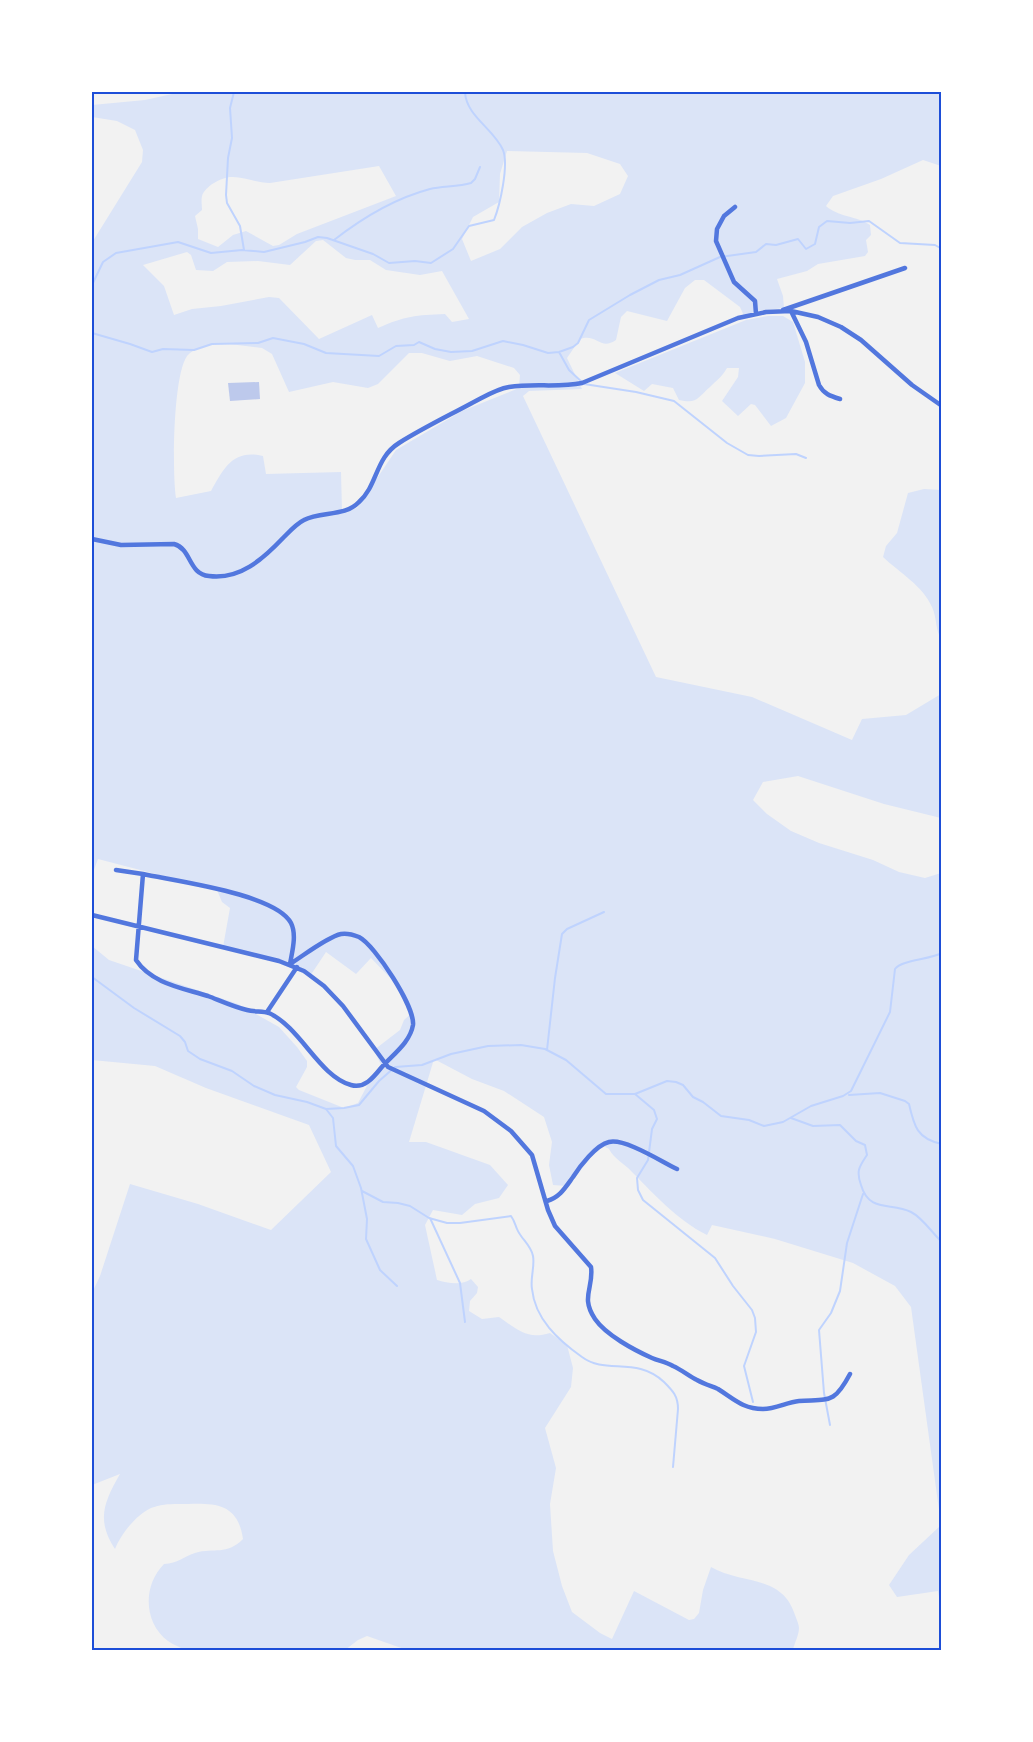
<svg xmlns="http://www.w3.org/2000/svg" width="1033" height="1742" font-family="Figtree,sans-serif">
<rect width="100%" height="100%" fill="#f2f2f2"/>
<path fill="#dbe4f7" fill-rule="evenodd" d="M181,92h760v74l-18,-6 -42,19 -48,17 -7,10c12,11 31,10 44,19l1,10 -5,5 2,12 -3,4 -47,8 -11,7 -30,8 6,17 1,12 -27,3 -13,5 -4,-9 -36,-27h-9l-10,8 -18,33 -40,-10 -6,6 -5,23c-16,11 -19,-7 -36,-1l-13,19 15,31 -53,2 -6,5 133,281 96,20 100,43 10,-21 44,-4 35,-21v124l-57,-14 -86,-28 -35,6 -10,18 14,14 24,17 28,12 54,17 26,12 26,6 16,-5v736l-3,-18 -41,6 -8,-12 20,-30 30,-28 1,-10 -29,-210 -16,-21 -42,-23 -78,-24 -63,-14 -5,10c-30,-15 -52,-40 -75,-63 -8,-9 -18,-13 -23,-23l-7,-4 -6,2 -30,39 -13,-1 -4,-20 3,-23 -8,-25 -40,-26 -32,-12 -38,-20 -25,83h17l64,23 18,20 -9,13 -24,6 -13,11 -29,-5 -8,15 12,55c10,3 25,6 34,-1l7,8 -1,6 -7,8 -1,10 13,8 17,-2c19,13 28,23 51,16l17,12 6,23 -2,19 -26,41 11,40 -6,36 3,47 9,35 10,26 28,21 12,6 22,-48 55,29 5,-1 5,-6 4,-23 8,-23c31,18 71,7 84,48 1,3 4,9 4,13 0,7 -5,16 -6,22h-386l-40,-14 -9,4 -13,10h-161c-5,-4 -11,-5 -16,-9 -25,-19 -25,-56 -4,-77 14,-1 19,-7 31,-11 20,-6 31,3 48,-14 -5,-34 -25,-36 -55,-35 -12,0 -25,-1 -37,4 -15,7 -30,26 -36,41 -19,-29 -11,-47 5,-75l-28,11v-192l8,-17 30,-92 68,20 73,26 60,-58 -22,-47 -103,-37 -51,-22 -63,-6v-114l17,14 129,44 41,23 18,20 10,14v6l-11,20 3,3 45,18 14,-5 12,-23 12,-13 -8,-17 26,-20 4,-10 9,-8 -16,-27 -26,-27 -15,16 -30,-22 -16,24 -47,-19 -40,-10 7,-39 -8,-6 -5,-12 -119,-31 -6,16v-627l1,-7 49,-79 1,-12 -8,-20 -18,-9 -25,-4v-12l53,-5zM507,151l80,2 33,11 8,12 -8,18 -26,12 -23,-2 -24,9 -25,14 -22,22 -29,12 -9,-22 11,-22 26,-15 1,-28zM379,166l17,30 -99,38 -18,11 -6,1 -27,-15 -13,4 -15,12 -20,-8v-10l-3,-13 7,-6c0,-4 -1,-10 0,-14 3,-10 21,-20 31,-19 12,0 23,6 37,6zM323,240l23,18 9,2h15l16,10 34,5 22,-4 27,48 -17,3 -7,-8c-29,1 -40,2 -67,14l-6,-13 -53,24 -40,-41 -10,-1 -48,9 -29,3 -18,6 -10,-29 -21,-21 44,-13 4,3 5,15 17,1 14,-9 31,-1 32,4 26,-24zM221,343l41,5 10,6 17,38 44,-10 35,6 10,-4 31,-31h13l28,8 27,-5 37,12 6,7 -1,13 -57,23 -66,39 -39,58 -15,3 -1,-39 -75,2 -3,-18c-30,-7 -39,12 -52,35l-35,7c-4,-26 -3,-122 11,-142 7,-9 24,-11 34,-13z
M768,316h15l10,6 12,40v21l-19,35 -15,8 -16,-21 -4,-1 -13,12 -16,-15 16,-24 1,-9h-12c-5,9 -10,12 -17,19 -13,11 -12,17 -31,13l-6,-12 -21,-4 -8,7 -29,-18 131,-53z
M924,489l17,1v149c-6,-11 -4,-21 -9,-32 -9,-21 -32,-34 -49,-50l3,-11 11,-13 11,-40z"/>
<g fill="none" stroke-linecap="round" stroke-linejoin="round">
<path stroke="#bfd3fe" stroke-width="2" d="M234,92l-4,16 2,30 -4,20 -2,37 1,8 13,23 4,24
M334,240c27,-21 62,-42 96,-51 13,-3 28,-2 41,-6l4,-4 5,-12
M92,285l11,-23 13,-9 62,-11 33,11 31,-3 22,2 41,-10 13,-5 9,1 46,16 16,9 26,-2 16,2 22,-14 16,-23 25,-6c6,-15 15,-55 9,-70 -9,-21 -37,-34 -38,-58
M92,333l38,11 22,8 11,-3 31,1 18,-6 46,-1 15,-5 31,6 22,9 53,3 17,-10 18,-1 5,-3 16,7 16,3 21,-1 31,-10 20,4 25,8 11,-1 14,-5 5,-4 11,-23 41,-25 29,-15 21,-5 40,-18 36,-5 10,-8 10,1 22,-6 8,10 9,-5 4,-17 8,-6 23,2 19,-2 31,22 35,2 7,4
M559,352l10,18 15,14 52,8 38,9 53,42 21,12 11,1 37,-2 10,4
M92,977l42,31 46,28 5,6 3,9 12,8 32,12 22,15 21,9 32,7 19,7 18,-1 15,-3 20,-24 16,-14 27,-2 29,-11 37,-8 33,-1 24,4 21,11 40,34h29l32,-13 9,1 7,3 10,12 10,5 18,14 28,4 15,6 19,-4 28,-16 32,-10 8,-5 39,-79 5,-43c7,-9 33,-9 47,-16
M547,1050l8,-72 7,-44 5,-5 37,-17
M635,1094l19,16 3,9 -5,10 -4,31 -11,18 1,12 5,10 72,58 18,28 19,24 3,8 1,14 -12,34 9,36
M849,1095l31,-2 25,8 4,3c5,22 8,35 33,40
M326,1109l7,9 3,28 17,20 8,22 6,31 -1,20 14,31 17,16
M791,1118l22,8 27,-1 16,16 9,4 2,10c-8,12 -11,16 -6,30 8,28 30,17 50,27 12,6 21,21 31,30
M362,1191l21,11 15,1 12,3 19,12 18,5h13l51,-7c3,4 4,8 6,13 4,10 14,16 16,27 2,11 -3,22 -1,33 3,30 26,51 50,68 24,18 54,-1 82,25 9,9 14,14 14,27l-5,58
M430,1218l30,65 5,39
M830,1425l-6,-32 -5,-63 12,-17 9,-22 7,-48 16,-49"/>
</g>
<path fill="#bdc9ec" d="M259,382l1,17 -30,2 -2,-18z"/>
<g fill="none" stroke-linecap="round" stroke-linejoin="round">
<path stroke="#5277de" stroke-width="4.5" d="M735,207l-11,9 -7,13 -1,12 18,41 21,19 1,13
M783,310l122,-42
M791,311l15,31 13,43c5,9 11,11 21,14
M92,539l29,6 53,-1c18,5 14,30 35,32 31,4 54,-17 74,-38 6,-6 13,-14 21,-18 17,-9 41,-3 55,-18 19,-17 16,-44 40,-59 24,-15 49,-27 73,-40 12,-6 24,-14 37,-16 25,-4 49,1 73,-4l156,-65 28,-6 25,-1 27,6 23,10 20,13 51,45 30,21
M116,870l27,4
M143,874c32,7 133,20 148,49 6,12 1,29 -1,41 13,-8 37,-27 51,-30 6,-1 13,1 18,3 16,8 56,70 54,88 -3,18 -21,30 -32,43 -8,10 -17,21 -30,17 -32,-9 -50,-57 -82,-72 -6,-2 -15,-1 -22,-3 -13,-3 -26,-9 -39,-14 -25,-8 -56,-12 -72,-36z
M92,915l187,46 25,10 20,15 19,20 45,61 96,44 27,20 21,24 16,55 7,16 36,41c3,21 -11,30 4,52 11,16 39,31 57,39 7,3 14,4 21,8 9,4 16,10 24,14 7,4 14,6 21,9 16,10 25,20 45,20 13,0 24,-7 36,-8 31,-2 35,3 51,-27
M267,1012l30,-45
M547,1201c13,-4 18,-13 26,-24 7,-11 23,-32 36,-35 16,-4 53,20 68,27"/>
</g>
<rect width="1033" height="1742" fill="none" stroke="#ffffff" stroke-width="186"/>
<rect x="93" y="93" width="847" height="1556" fill="none" stroke="#1d4ed8" stroke-width="2"/>
</svg>
